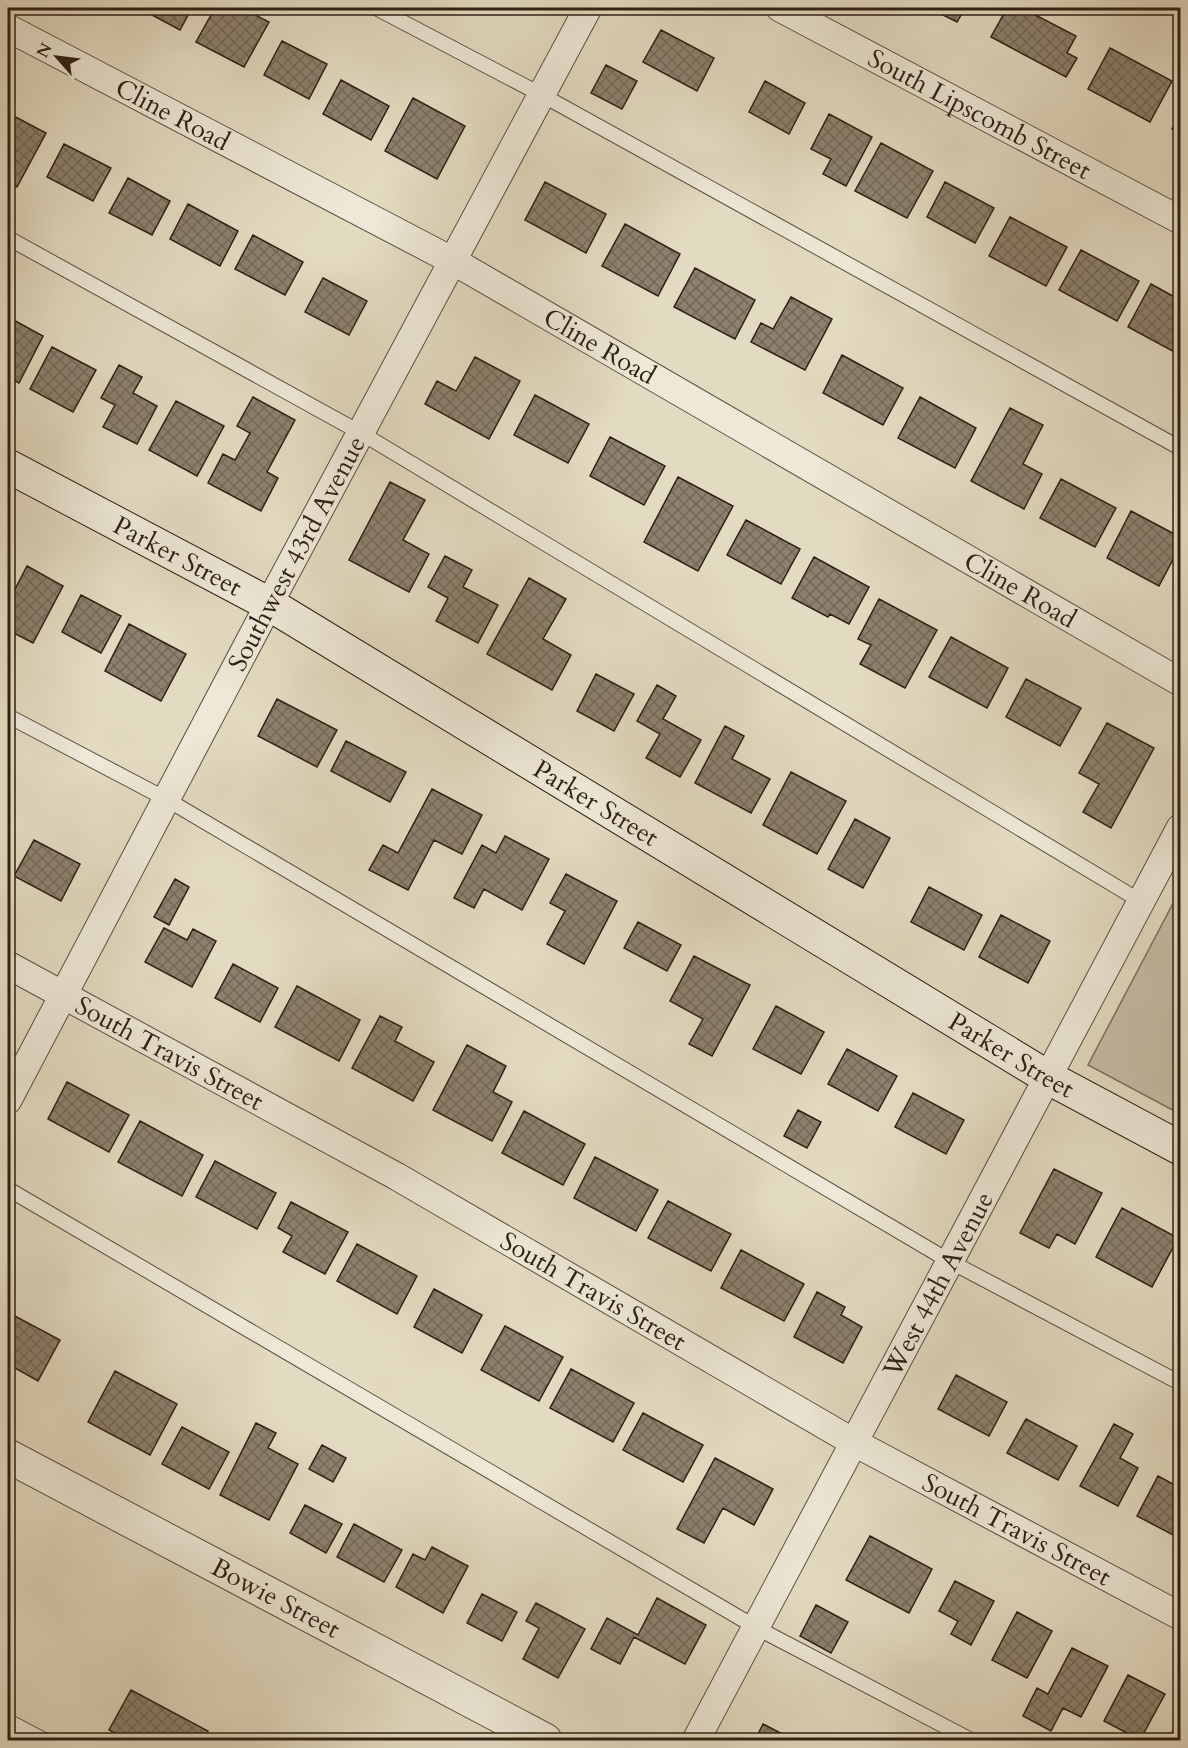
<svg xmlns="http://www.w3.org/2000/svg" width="1188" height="1748" font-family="Cardo,serif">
<defs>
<pattern id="building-cross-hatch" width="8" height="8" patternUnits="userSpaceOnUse" patternTransform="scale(1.5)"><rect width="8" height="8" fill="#8c816e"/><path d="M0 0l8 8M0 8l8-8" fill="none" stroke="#736959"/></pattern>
</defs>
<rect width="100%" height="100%" fill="#e3dbc1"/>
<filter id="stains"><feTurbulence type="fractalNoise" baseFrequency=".00333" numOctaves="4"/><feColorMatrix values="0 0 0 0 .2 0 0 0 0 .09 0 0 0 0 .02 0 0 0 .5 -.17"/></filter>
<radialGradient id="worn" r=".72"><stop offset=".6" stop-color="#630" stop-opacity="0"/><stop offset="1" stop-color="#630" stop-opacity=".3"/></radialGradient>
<path fill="#c4bba4" stroke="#796e5c" stroke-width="1.5" d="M1180,890v224l-92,-49z"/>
<path fill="url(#building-cross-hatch)" stroke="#2e2015" stroke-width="1.5" d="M139,8h53l-12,22z
M215,8h27l27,14 -25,45 -48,-25z
M929,8h36l-8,14z
M1007,8h15l54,28 -9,17 10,5 -11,19 -75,-40z
M661,30l53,28 -17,33 -54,-29z
M282,41l45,23 -18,35 -45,-24z
M1110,48l62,33 -22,41 -62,-33z
M606,65l31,16 -15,28 -31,-16z
M341,80l48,26 -18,34 -48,-26z
M765,81l40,22 -16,31 -40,-22z
M413,98l52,28 -28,53 -52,-28z
M8,113l38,20 -29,54 -9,-6z
M829,114l43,23 -26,49 -23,-12 8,-15 -20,-10z
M1180,114v20l-8,-5z
M881,143l52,28 -26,47 -52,-27z
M64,144l47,24 -18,33 -46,-24z
M128,178l42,23 -18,34 -43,-22z
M545,182l61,32 -20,39 -61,-33z
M945,182l49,26 -19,35 -48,-26z
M188,204l50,27 -18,35 -50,-27z
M1010,217l57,30 -21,39 -57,-30z
M625,224l55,30 -22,42 -56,-30z
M253,235l50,27 -18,33 -50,-26z
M1081,250l58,31 -22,40 -58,-31z
M695,268l60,32 -20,39 -61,-32z
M323,278l44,23 -18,34 -44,-23z
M1151,284l29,16v55l-52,-28z
M791,297l41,22 -27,51 -54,-28 10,-19 12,6z
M8,317l35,19 -24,47 -11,-6z
M52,347l44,23 -23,42 -43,-23z
M842,355l61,33 -20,37 -60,-32z
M475,357l45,24 -31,58 -64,-35 12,-23 19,10z
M119,365l23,12 -9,16 24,13 -20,38 -34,-17 12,-22 -14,-7z
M535,395l54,29 -21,39 -54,-28z
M253,397l42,23 -28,52 11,6 -17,33 -53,-28 15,-29 12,6 15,-27 -13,-7z
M920,397l56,31 -21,40 -57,-30z
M176,401l48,25 -27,50 -48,-26z
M1010,408l33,17 -20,39 19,10 -18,35 -53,-28z
M610,437l55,29 -21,39 -54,-29z
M678,477l55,29 -35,65 -54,-29z
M1061,479l55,29 -21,39 -55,-29z
M390,482l35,18 -22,40 26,14 -20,38 -60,-32z
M1131,511l49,26v9l-21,40 -52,-28z
M746,520l54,29 -19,35 -54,-29z
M445,556l27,14 -9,17 35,18 -20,38 -42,-22 12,-23 -20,-11z
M814,557l55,30 -20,37 -19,-10 -2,3 -36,-19z
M27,566l36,20 -30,57 -25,-13v-39l5,2z
M529,578l37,21 -23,40 28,16 -19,35 -65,-36z
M81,595l40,21 -20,37 -39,-21z
M879,599l58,31 -32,58 -45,-24 11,-19 -13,-6z
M129,624l57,30 -25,47 -56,-30z
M951,637l57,31 -21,40 -58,-31z
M596,674l38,20 -20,37 -37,-20z
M1026,679l55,29 -21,38 -54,-29z
M657,685l19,11 -13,23 38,21 -21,37 -34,-19 14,-24 -23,-13z
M277,699l60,31 -20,37 -59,-31z
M1107,723l47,25 -43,80 -28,-16 16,-28 -20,-11z
M725,726l19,10 -12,23 38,20 -19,34 -56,-30z
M346,741l60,31 -16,30 -59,-31z
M791,772l55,29 -29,53 -54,-29z
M432,789l50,26 -20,39 -28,-14 -26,50 -39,-20 14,-25 15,8z
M855,819l35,19 -27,50 -35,-19z
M505,836l44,23 -27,51 -38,-21 -10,19 -20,-10 28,-53 14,8z
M34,840l46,24 -19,37 -47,-25z
M566,874l51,27 -33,63 -37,-20 18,-33 -15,-8z
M175,879l14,8 -20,38 -15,-8z
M929,887l53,28 -18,35 -53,-28z
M1001,915l49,26 -22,42 -49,-26z
M638,922l43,23 -14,26 -43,-23z
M164,928l23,12 6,-11 23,12 -24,46 -47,-25z
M694,956l56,29 -38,71 -23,-12 14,-25 -33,-18z
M233,964l45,24 -18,34 -45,-24z
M297,986l63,34 -21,41 -64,-34z
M776,1006l48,26 -23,42 -48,-25z
M380,1016l22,11 -7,14 39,21 -21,39 -61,-33z
M467,1045l39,21 -13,26 19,10 -20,39 -59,-31z
M847,1049l50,27 -19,35 -50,-27z
M67,1082l62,33 -20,37 -61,-33z
M913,1093l51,27 -18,34 -51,-27z
M798,1110l23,12 -14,26 -23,-12z
M524,1111l61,33 -22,41 -61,-32z
M140,1121l63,34 -21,41 -64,-34z
M595,1157l63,33 -22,41 -62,-33z
M215,1161l61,32 -19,36 -61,-32z
M1054,1169l48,24 -27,51 -18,-10 -8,14 -29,-15z
M668,1201l63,33 -20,37 -63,-33z
M291,1202l57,30 -23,42 -42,-22 9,-16 -14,-8z
M1122,1208l56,30 -26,49 -56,-30z
M357,1244l60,32 -20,38 -60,-33z
M741,1250l63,34 -20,37 -63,-33z
M434,1289l48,26 -20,38 -48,-26z
M817,1292l28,15 -4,8 21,12 -19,36 -49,-26z
M11,1314l49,26 -22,41 -30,-17v-44z
M505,1326l58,31 -24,44 -58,-31z
M571,1369l63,34 -21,39 -63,-34z
M115,1371l62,33 -27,51 -62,-33z
M956,1375l51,27 -18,34 -51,-27z
M643,1413l60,32 -20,37 -60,-32z
M1026,1419l51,27 -19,34 -51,-27z
M256,1423l20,10 -8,15 30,16 -29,56 -49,-25z
M1114,1424l19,10 -13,24 18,10 -20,38 -38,-20z
M182,1427l47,25 -20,37 -47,-25z
M322,1445l24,13 -13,24 -24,-13z
M715,1458l58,31 -19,36 -31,-17 -19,35 -27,-14z
M1158,1476l22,12v42l-3,7 -40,-21z
M305,1505l37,19 -16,29 -36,-20z
M354,1524l48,26 -18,32 -47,-25z
M870,1536l62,33 -23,44 -63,-33z
M432,1547l36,19 -25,47 -47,-26 17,-33 12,6z
M955,1581l39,20 -23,44 -20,-11 7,-13 -19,-10z
M482,1594l35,18 -15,29 -35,-18z
M657,1598l49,27 -21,39 -51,-27 -14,27 -29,-15 16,-31 31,17z
M536,1603l49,26 -27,49 -35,-19 16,-31 -13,-7z
M816,1605l32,17 -17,31 -31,-17z
M1017,1612l35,19 -25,47 -35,-18z
M1072,1648l36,18 -27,51 -18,-9 -12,23 -28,-15 14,-28 11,6z
M1128,1675l37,19 -25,46 -36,-19z
M131,1690l77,41 -4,9h-75l-20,-10z
M1180,1718v22h-12z
M763,1724l31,16h-39z"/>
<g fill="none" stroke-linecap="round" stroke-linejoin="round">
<g stroke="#5b4f40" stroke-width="16">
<path id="service" d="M376,8l166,87 638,353
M8,238l353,195 781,469
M8,716l158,83 785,463 229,121
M8,1189l749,439 214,112
M8,1721l36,19"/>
</g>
<g stroke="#5b4f40" stroke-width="29">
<g id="minor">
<path id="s1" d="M780,8l400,212"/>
<path id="s2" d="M8,28l445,233 727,421"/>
<path id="s3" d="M8,965l388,211 459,267 325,173"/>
<path id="s4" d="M8,1100l261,-496 319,-596"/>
<path id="s5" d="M696,1740l484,-912"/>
</g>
</g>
<g stroke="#5b4f40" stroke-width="35">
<g id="tertiary">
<path id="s6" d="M8,1456l537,284"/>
</g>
</g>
<g stroke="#2e2015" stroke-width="35">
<g id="secondary">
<path id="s7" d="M8,466l261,138 780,474 131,70"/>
</g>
</g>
<use href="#service" stroke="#ede8d7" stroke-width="14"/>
<use href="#minor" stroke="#ede8d7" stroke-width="27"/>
<use href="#tertiary" stroke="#ede8d7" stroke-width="33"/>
<use href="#secondary" stroke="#ede8d7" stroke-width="33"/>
</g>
<g text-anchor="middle" stroke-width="6" stroke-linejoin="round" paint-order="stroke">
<g font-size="26" fill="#2e2015" stroke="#ede8d7">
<text dy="9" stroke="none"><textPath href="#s2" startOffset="186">Cline Road</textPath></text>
<text dy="9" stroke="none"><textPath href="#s1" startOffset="226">South Lipscomb Street</textPath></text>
<text dy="9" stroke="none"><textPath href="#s2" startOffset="672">Cline Road</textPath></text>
<text dy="9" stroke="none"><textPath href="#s4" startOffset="618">Southwest 43rd Avenue</textPath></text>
<text dy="9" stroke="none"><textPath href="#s7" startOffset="192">Parker Street</textPath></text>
<text dy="9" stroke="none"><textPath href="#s2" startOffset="1158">Cline Road</textPath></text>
<text dy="9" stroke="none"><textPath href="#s7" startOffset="678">Parker Street</textPath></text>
<text dy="9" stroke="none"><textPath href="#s3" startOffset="184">South Travis Street</textPath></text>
<text dy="9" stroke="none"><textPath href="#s7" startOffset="1164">Parker Street</textPath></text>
<text dy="9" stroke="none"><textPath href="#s5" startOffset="516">West 44th Avenue</textPath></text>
<text dy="9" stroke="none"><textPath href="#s3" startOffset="670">South Travis Street</textPath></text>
<text dy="9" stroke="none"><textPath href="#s3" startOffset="1156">South Travis Street</textPath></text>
<text dy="9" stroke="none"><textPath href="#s6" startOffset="303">Bowie Street</textPath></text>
</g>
</g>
<rect width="1188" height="1748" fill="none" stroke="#e3dbc1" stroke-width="30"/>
<rect x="9" y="9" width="1170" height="1730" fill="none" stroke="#2e2015" stroke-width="3"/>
<rect x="15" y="15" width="1158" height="1718" fill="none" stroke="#2e2015" stroke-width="1.5"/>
<g transform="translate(57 57) rotate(298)" stroke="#ede8d7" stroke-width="4.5" paint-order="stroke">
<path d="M0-4.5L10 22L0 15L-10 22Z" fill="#2e2015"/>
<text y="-9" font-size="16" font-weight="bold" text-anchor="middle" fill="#2e2015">N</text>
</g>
<rect width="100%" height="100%" filter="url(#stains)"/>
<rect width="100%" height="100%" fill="url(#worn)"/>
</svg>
